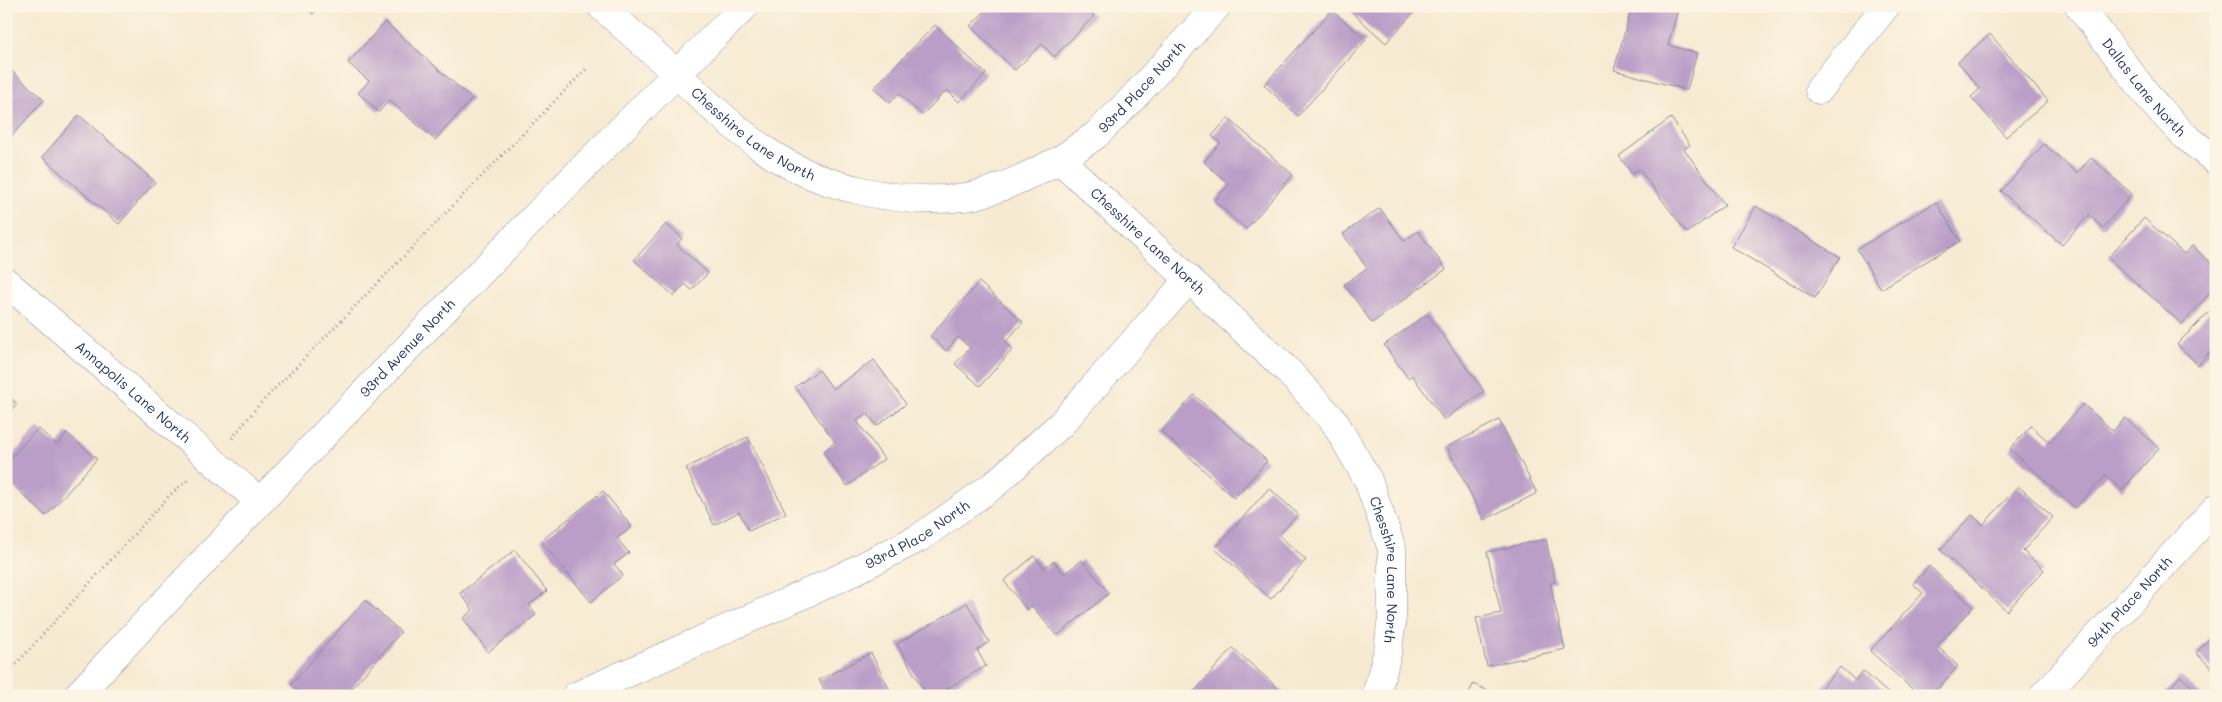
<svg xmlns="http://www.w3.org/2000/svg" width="2222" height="702" font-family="Mali,sans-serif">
<rect width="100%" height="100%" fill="#fcf5e5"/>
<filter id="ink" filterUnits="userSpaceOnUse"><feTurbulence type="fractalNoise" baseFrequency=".02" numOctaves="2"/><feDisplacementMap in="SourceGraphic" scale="10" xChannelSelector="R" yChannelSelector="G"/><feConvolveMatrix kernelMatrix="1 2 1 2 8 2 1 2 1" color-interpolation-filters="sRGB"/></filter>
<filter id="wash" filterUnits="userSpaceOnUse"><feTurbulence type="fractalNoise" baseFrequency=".0096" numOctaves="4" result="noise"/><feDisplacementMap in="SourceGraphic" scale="20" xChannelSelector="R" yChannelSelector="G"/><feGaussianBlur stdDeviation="1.12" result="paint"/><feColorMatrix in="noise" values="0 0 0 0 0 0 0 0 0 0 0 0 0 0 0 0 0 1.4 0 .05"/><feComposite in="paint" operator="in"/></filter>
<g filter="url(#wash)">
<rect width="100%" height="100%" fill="#f7ead2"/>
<g id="blocks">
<path fill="#ba9ec8" d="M304,6h16l-7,8z
M990,6h94l10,10 -40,41 -12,-13 -27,26 -45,-44z
M1345,6h82l-6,7 -4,-4 -31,34z
M1632,6h47l-11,39 29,8 -10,37 -73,-20z
M1332,10l34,30 -68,76 -34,-31z
M385,22l87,77 -37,41 -46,-40 -10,12 -21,-19 11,-12 -21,-18z
M935,25l51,49 -27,28 -12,-12 -25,25 -23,-22 -9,10 -16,-15z
M1990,34l58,67 -42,36 -35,-40 9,-8 -22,-27z
M6,66l38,34 -37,41 -1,-1z
M79,115l76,67 -36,42 -77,-67z
M1228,118l65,57 -47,54 -32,-28 15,-17 -25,-22 16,-19 -8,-7z
M1671,118l19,27 -6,4 41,56 -38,28 -48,-64 -7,5 -13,-18z
M2044,144l33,29 14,-15 41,36 -29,34 -14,-13 -27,30 -61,-54z
M1936,202l24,39 -79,48 -24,-40z
M1756,206l84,51 -25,41 -84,-51z
M1380,208l24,33 14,-10 28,38 -74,54 -28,-39 23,-16 -24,-34z
M2144,218l40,36 8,-8 24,21v19l-34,38 -74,-66z
M666,224l16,14 -5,7 31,28 -16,17 -7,-6 -11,12 -40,-36z
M979,282l44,40 -17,20 7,7 -33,37 -25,-22 15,-16 -12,-11 -12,14 -16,-15z
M2216,305v54l-7,-6 -11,12 -21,-21z
M1427,314l57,77 -40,29 -32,-45 -4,3 -24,-33z
M874,360l32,44 -29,22 -10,-13 -10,8 27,38 -37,27 -24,-34 12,-10 -40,-55 24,-17 14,19z
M6,393l11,11 -11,11z
M1194,395l73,66 -33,37 -73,-67z
M2083,404l30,27 12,-13 34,30 -37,42 -16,-15 -31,33 -65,-59 21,-23 18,16z
M1499,420l38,73 -53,27 -37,-73z
M38,428l19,17 10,-12 30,26 -51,57 -40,-37v-16z
M748,437l38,76 -37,18 -10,-19 -25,13 -28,-57z
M2018,486l35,31 -30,34 21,19 -37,41 -67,-61 32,-35 11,10z
M1269,488l29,26 -19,21 27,25 -35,39 -56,-50z
M603,491l29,36 -15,11 12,15 -15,11 9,11 -32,27 -50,-61z
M1546,539l9,43 -5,1 15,66 -78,17 -11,-48 25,-5 -14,-61z
M515,550l32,41 -18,14 7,10 -48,37 -25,-34 10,-8 -13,-17z
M1034,556l10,12 10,-7 10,13 18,-14 27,33 -52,43 -25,-30 -5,4 -23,-29z
M1929,566l44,41 -36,39 21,20 -27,30h-11l-50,-45 53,-58 -10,-9z
M365,600l36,32 -56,64h-41l-13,-11z
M967,603l22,39 -12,8 9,16 -52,30h-7l-30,-52z
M2216,631v41l-20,-19z
M1233,648l54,48h-97z
M871,653l19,37 -12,6h-50l-9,-16z
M1840,667l15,13 8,-9 28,25h-77z
M2180,676l22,20h-39z
M1473,684l27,12h-32z"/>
</g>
</g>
<g filter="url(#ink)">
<use href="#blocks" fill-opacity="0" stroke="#898c98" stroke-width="1"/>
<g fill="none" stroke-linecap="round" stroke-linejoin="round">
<g stroke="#898c98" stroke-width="29">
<g id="street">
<path id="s1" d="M2079,6l76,99 29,30 32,26"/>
<path id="s2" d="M676,73c28,27 57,55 89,77 53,37 135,56 200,47 33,-5 65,-23 95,-37l226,209 48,52 34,59 24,69v68l-4,33 -12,46"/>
<path d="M1819,90l67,-84"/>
<path id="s3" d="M1060,160l36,-25 36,-36 85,-93"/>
<path id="s4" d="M6,282l253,219"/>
<path id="s5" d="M576,696l262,-117 81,-41 75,-53 67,-61 128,-145"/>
<path id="s6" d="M2043,696l173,-188"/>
</g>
</g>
<g stroke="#898c98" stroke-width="29">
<g id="secondary">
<path d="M601,6l75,67"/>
<path id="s7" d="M77,696c219,-234 440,-465 668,-690"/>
</g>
</g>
<path stroke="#898c98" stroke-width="3" stroke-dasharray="1 4" stroke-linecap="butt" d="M232,438l26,-32 330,-339
M6,675l164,-180 18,-15"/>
<use href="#street" stroke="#fff" stroke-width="28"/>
<use href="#secondary" stroke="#fff" stroke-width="28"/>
</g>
</g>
<g text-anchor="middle" stroke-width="4.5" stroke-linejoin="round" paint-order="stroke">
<g font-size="14" fill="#1b2f5e" stroke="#fcf5e5">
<text dy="5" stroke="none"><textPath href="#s3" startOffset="110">93rd Place North</textPath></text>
<text dy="5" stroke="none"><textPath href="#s1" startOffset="104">Dallas Lane North</textPath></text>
<text dy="5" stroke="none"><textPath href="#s2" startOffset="99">Chesshire Lane North</textPath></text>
<text dy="5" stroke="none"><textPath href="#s2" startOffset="549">Chesshire Lane North</textPath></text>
<text dy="5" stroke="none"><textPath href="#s7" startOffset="480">93rd Avenue North</textPath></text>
<text dy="5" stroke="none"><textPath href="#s4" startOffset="168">Annapolis Lane North</textPath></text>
<text dy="5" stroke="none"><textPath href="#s5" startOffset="378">93rd Place North</textPath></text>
<text dy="5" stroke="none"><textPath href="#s2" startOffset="969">Chesshire Lane North</textPath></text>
<text dy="5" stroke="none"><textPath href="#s6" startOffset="128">94th Place North</textPath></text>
</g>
</g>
<rect width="2222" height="702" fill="none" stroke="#fcf5e5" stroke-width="25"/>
</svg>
